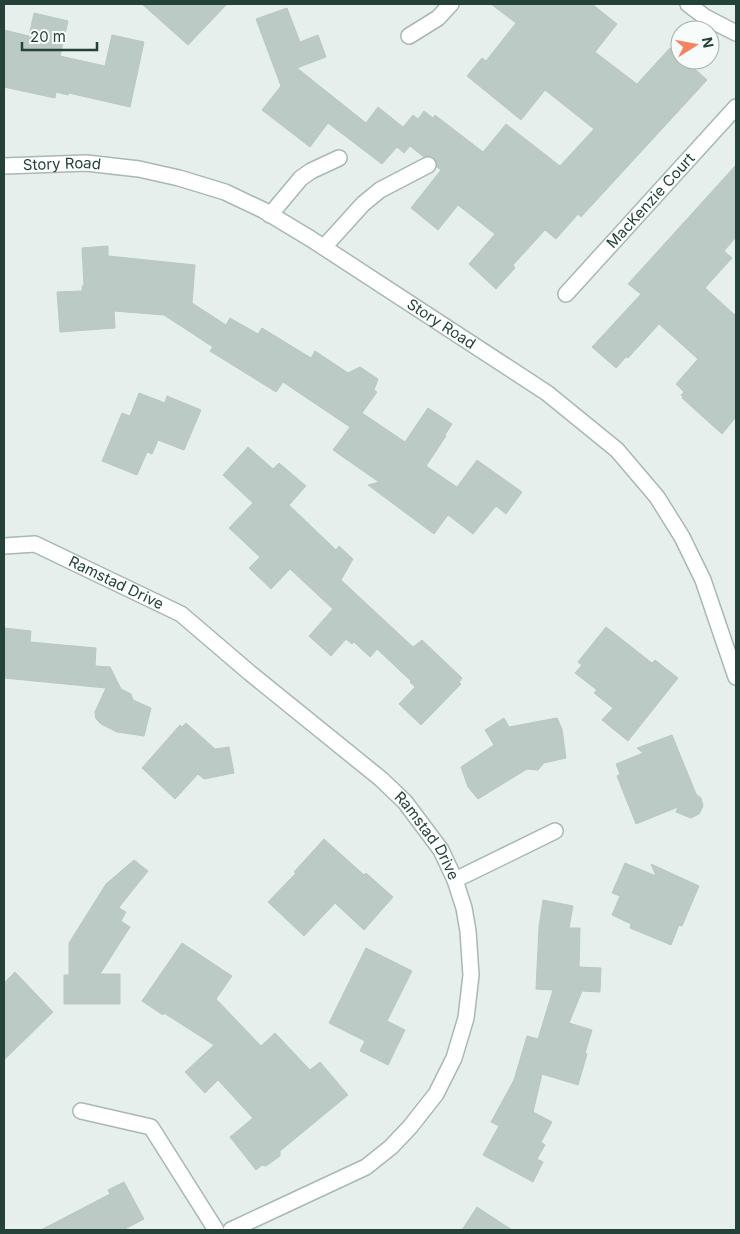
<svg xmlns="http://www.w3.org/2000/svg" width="740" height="1234" font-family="Inter,sans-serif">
<rect width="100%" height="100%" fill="#e6efeb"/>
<path fill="#bbcac4" stroke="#b8c9c2" d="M142,4h85l-39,41z
M491,4h101l25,20 -22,28 42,32 33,-36 10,9v3h5l22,20 -126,137 -3,-3 -22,25 -11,-9 -32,35 2,3 -19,21 -27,-25 26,-30 -37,-29 -20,25 -27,-22 30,-38 -4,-3 -1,-6 -3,-4 -4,-1 -5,1 -14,-11 -6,7 -7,-6 -15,17 -54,-41 -18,24 -48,-37 19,-24 -25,-67 31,-11 13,34 18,-7 8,22 -29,11 69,55 12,-16 25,20 10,-12 5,4 6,-8 9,7 2,-3 48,37 23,-28 54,42 34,-37 -49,-39 -24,30 -54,-44 15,-18 4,3 30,-38z
M34,13l34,8 -8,35 45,10 7,-31 32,7 -14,65 -61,-14 -1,2 -12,-3 -1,6 -51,-11v-57l25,6z
M736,165v72l-12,14 8,7 -27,30 31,28v101l-14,17 -40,-36 1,-1 -2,-2 3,-3 -8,-8 22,-25 -39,-35 -31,34 -2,-1 -10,11 -24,-21 49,-53 -13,-10z
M108,246v10l87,9 -3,38 34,22 4,-7 28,16 4,-6 49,30 4,-7 33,22 12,-6 18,12 -4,11 3,2 -15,21 43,29 23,-34 24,16 -7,11 1,1 -20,30 31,21 20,-27 45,32 -16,22 -10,-8 -23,28 -25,-19 -14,19 -66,-49 11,-3 -46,-32 17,-23 -67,-45 -7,10 -66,-41 3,-4 -49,-32 -50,-4 1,17 -55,4 -3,-40 25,-1v-5h2l-2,-38z
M139,393l26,10 2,-7 34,14 -17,40 -26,-10 -6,14 -5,-2 -10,23 -35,-14 20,-48 8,3z
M248,447l25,22 6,-6 27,23 -17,19 47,45 3,-4 14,13 -12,21 72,67 9,-7 40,38 -3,4 2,2 -40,41 -22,-21 16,-17 -5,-5 1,-1 -34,-32 -7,8 -16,-15 -2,2 -6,-5 -15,17 -22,-20 24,-27 -43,-40 -19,20 -22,-21 11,-11 -31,-29 24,-25 -30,-28z
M606,627l46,36 3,-3 23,18 -50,63 -26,-21 11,-12 -19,-15 3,-3 -22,-17 7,-8 -4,-3z
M4,628l27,3 -1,11 66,6 -1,18 15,1 11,22 10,5 2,6 18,8 -7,28 -27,-4 -16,-8 -5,-5 -1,-7 11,-24 -102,-10z
M504,718l5,9 48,-9 5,11 4,29 -22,5 -6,7 -11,-1 -49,30 -10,-12 -7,-20 33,-22 -9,-15z
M186,723l29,26 14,-2 5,26 -30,6 -6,-5 -23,25 -33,-31 38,-43 2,2z
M672,735l24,59 5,4 2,8 -4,8 -8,4 -15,-6 2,-5 -42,17 -19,-48 3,-2 -4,-10 27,-11 -6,-5z
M324,839l40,36 2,-2 27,24 -29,33 -29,-27 -31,33 -36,-34 28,-29 -2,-1z
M134,860l14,11 -28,35 -1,2 7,4 -5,9 9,6 -30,47h20v30h-56v-29h5v-32l37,-59z
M625,863l31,13 -5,-12 48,22 -17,40 -3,-1 -8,20 -41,-17 1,-4 -19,-9 8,-19 -8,-3z
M543,900l30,6 -4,22h11l-1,39 22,1 -1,24 -18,-1 -13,32 23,7 -7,23 2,1 -9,31 -36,-11 -9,38 19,10 -11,20 4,3 -8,14 6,3 -10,20 -50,-27 16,-29 -8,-4 23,-42 13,-44 11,3 15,-49 -17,-1 3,-62z
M182,943l50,33 -16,23 45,47 14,-13 35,37 10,-8 28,33 -68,56v5l-14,10 -4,-1 -6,5 -26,-33 23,-19 -35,-38 -13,13 -20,-21 29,-27 -50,-32 -1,2 -21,-14z
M366,948l46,23 -25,50 18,9 -17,35 -28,-14 5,-10 -36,-18z
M15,972l38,40 -49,48v-77z
M124,1182l20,37 -21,11h-82l69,-36 -2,-4z
M477,1207l35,23h-50z"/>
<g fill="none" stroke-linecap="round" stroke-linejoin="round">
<g stroke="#a8b8b2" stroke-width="18">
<g id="minor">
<path d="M688,4l17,13 31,16"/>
<path d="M409,36l29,-18 13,-14"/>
<path id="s1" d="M4,166l82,-3 53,6 40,9 46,14 38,18 48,29 236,154 70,57 40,47 25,40 21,43 33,97"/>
<path d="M270,215l31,-37 10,-7 28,-13"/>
<path d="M324,247l39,-43 17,-14 48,-25"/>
<path id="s2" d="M566,294l170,-187"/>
<path id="s3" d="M4,546l31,-2 146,70 69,59 131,106 24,23 36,48 14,30 9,28 4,23 3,44 -5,43 -12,40 -18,36 -26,33 -19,20 -25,20 -135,63"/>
<path d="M455,880l100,-49"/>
<path d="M81,1111l70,16 65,103"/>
</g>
</g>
<use href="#minor" stroke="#fff" stroke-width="15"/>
</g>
<g text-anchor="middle" stroke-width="4.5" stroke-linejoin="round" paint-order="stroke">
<g font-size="15" fill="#24423a" stroke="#f7fbf9">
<text dy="5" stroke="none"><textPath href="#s1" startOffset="58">Story Road</textPath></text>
<text dy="5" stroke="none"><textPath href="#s2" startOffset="126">MacKenzie Court</textPath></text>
<text dy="5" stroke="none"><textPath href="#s1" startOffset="478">Story Road</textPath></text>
<text dy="5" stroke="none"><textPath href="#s3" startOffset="121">Ramstad Drive</textPath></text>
<text dy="5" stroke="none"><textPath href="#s3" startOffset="526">Ramstad Drive</textPath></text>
</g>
</g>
<rect width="740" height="1234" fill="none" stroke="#24423a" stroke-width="10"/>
<g transform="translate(695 45) rotate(79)"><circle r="24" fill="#f7fbf9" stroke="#a3b1ad"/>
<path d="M0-4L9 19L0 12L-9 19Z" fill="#f4845f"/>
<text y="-8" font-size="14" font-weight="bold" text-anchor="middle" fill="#24423a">N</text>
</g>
<path d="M22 42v8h75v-8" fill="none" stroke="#24423a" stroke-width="2.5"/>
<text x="30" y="42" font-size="15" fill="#24423a" stroke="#f7fbf9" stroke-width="4" paint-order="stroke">20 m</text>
</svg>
